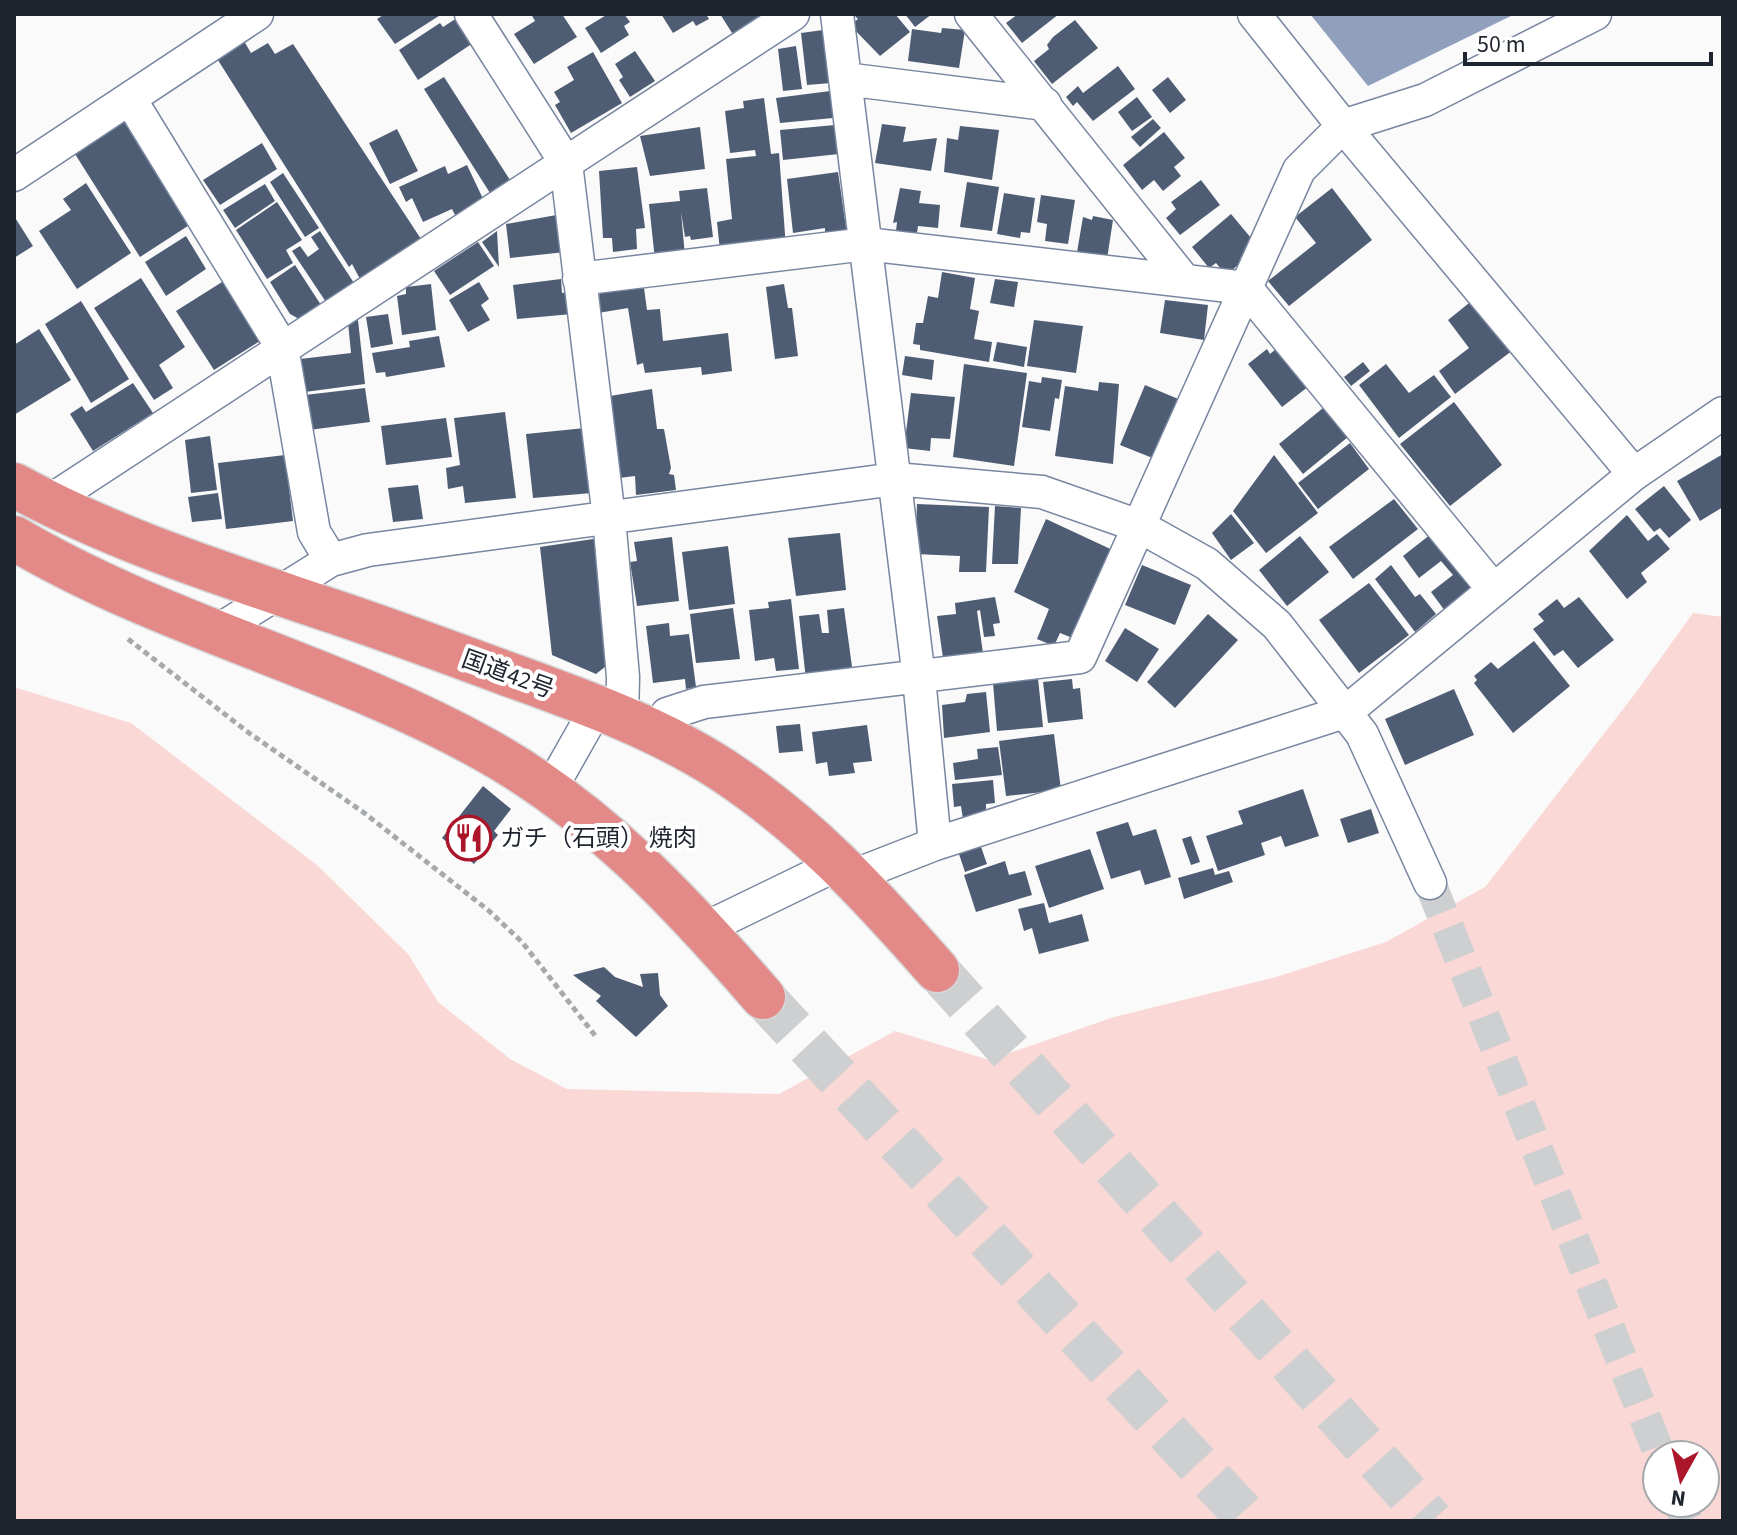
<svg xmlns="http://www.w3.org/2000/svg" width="1737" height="1535" font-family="'Source Sans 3','Noto Sans JP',sans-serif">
<rect width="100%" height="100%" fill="#fafafa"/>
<path fill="#fad8d6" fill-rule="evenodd" d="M1693,613l30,4v904h-1709v-834l117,36 186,142 91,89 30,48 72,57 57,30 212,5 116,-63 94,29 125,-43 162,-40 110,-35 99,-55 149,-192zM1657,1455h48v48h-48z"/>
<path fill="#8f9fbc" d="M1310,14h205l-147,72z"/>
<path fill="#4f5d74" d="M385,14h57l-47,30 -18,-25z
M531,14h31l15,23 -43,27 -20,-30 21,-13z
M608,14h16l6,8 -6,4 5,9 -28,18 -16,-25z
M661,14h45l3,5 -13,7 -3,-5 -20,12z
M720,14h48l-34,22z
M853,14h42l15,18 -30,24 -30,-31 8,-6z
M905,14h27l-17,13z
M1018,14h41l-37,29 -16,-20z
M457,18l16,25 -55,37 -19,-30 41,-27 3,4z
M1075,20l23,28 -46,36 -18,-23 15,-12 -2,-4 6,-8z
M942,28l23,2 -6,38 -51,-7 4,-32 29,4z
M823,30l8,53 -24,2 -6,-52z
M244,41l7,12 17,-10 7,11 18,-10 128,195 -61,40 -8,-15 -3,3 -133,-210z
M796,46l6,43 -19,2 -5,-42z
M635,51l20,30 -25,16 -11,-17 4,-3 -8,-13z
M593,52l29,51 -51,30 -16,-28 5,-3 -6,-10 20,-12 -7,-13z
M1118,66l17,23 -42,32 -16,-19 -4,4 -7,-9 12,-11 5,7z
M444,77l66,103 -20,13 -66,-104z
M1168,77l18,23 -16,13 -18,-23z
M830,91l3,27 -53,5 -4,-25z
M1137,97l15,20 -20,14 -14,-19z
M764,98l7,56 8,-1 7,95 -66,3 -3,-29 15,-3 -6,-60 30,-3 -1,-6 -25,3 -5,-42 19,-3 -1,-7z
M128,119l66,103 -54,35 -65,-103z
M1153,119l8,9 -21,19 -9,-10z
M882,124l24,3 -3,15 34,-4 -6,33 -56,-8z
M835,125l4,29 -56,6 -3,-30z
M960,126l39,4 -7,50 -48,-8 3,-34 11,2z
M700,127l5,42 -55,7 -10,-40z
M397,129l21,42 -28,13 -21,-41z
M1164,132l21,26 -11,9 7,9 -18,15 -9,-11 -12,10 -19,-25z
M262,143l15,26 -57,36 -17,-25z
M467,165l18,38 -29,14 -4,-8 -29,13 -11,-24 -6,4 -7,-15 46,-21 3,8z
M637,167l8,61 -9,1 1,20 -24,3 -1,-14h-9l-4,-67z
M838,172l9,62 -22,2v-8l-32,5 -6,-54z
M283,173l36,55 -14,9 -35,-55z
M1201,180l19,25 -40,30 -14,-17 10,-9 -5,-7z
M967,182l32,5 -7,44 -32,-4z
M86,183l45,70 -54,36 -38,-58 32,-21 -8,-11z
M265,184l10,17 -40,27 -12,-18z
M707,188l6,49 -22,3 -1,-4 -5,1 -4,-25 4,44 -30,4 -6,-56 31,-3 -1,-10z
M900,188l21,3 -2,12 21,2 -2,23 -20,-2 -1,7 -21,-2 1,-9 -4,1z
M1332,188l40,52 -83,66 -21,-25 48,-38 -21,-26z
M1004,193l31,5 -5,35 -9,-1 -1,6 -23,-4z
M1041,195l34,5 -7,44 -23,-3 2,-17 -10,-2z
M277,202l25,38 -16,10 7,13 -26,16 -31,-49z
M562,214l3,38 -55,6 -4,-34z
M1231,214l25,30 -16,14 3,3 -17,14 -10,-12 -7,5 -17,-21z
M14,216l19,30 -19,12z
M1093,216l20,4 -6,39 -30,-7 6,-35 9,3z
M320,231l34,52 -28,19 -34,-51 8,-5 8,11 11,-8 -8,-12z
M497,231l2,36 -17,-25z
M186,236l20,33 -40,27 -21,-34z
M478,242l16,24 -44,29 -16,-24z
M295,265l26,40 -22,14 -9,-5 -20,-32z
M942,272l33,6 -5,31 9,2 -5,28 18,3 -3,20 -69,-12v-5l-7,-1 3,-21h7l5,-27 10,2z
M230,277l38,59 -54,34 -38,-59z
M141,278l44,69 -26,18 14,23 -19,12 -60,-92z
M561,279l1,14 8,-1 2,22 -55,5 -4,-34z
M995,279l23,3 -4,25 -24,-4z
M479,282l10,17 -8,6 9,15 -22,12 -19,-32z
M431,284l5,46 -34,5 -5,-39 9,-2v-7z
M784,284l4,24h4l6,48 -23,3 -9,-72z
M644,288l3,22 13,-1 3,32 65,-8 4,38 -30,4 -1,-8 -56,6 -2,-10 -6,2 -9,-57 -30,5 -3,-14 6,-6z
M1474,299l39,51 -58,44 -16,-23 30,-23 -21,-28z
M1165,300l43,5 -4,35 -44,-7z
M81,301l48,78 -38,24 -46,-79z
M388,314l5,30 -22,4 -5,-31z
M358,320l7,64 -60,8 -5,-33 51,-6 -3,-31z
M1034,320l49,6 -7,47 -49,-7z
M39,329l32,51 -57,35v-70z
M439,336l6,31 -59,10 -1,-5 -9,1 -4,-20 38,-6 -1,-6z
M997,342l30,5 -3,20 -31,-6z
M1283,343l35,36 -36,28 -34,-43 19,-15 3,5z
M905,356l29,4 -2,20 -30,-5z
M1363,362l7,9 -19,15 -7,-9z
M964,364l63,9 -13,93 -61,-9z
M1386,364l23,29 25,-18 17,22 -52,41 -40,-53z
M1042,377l20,3 -3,19 -4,-1 -5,33 -28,-4 7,-46 12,2z
M1099,382l20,2 -6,80 -58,-8 10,-70 33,5z
M133,383l20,30 -60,38 -23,-37 12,-8 4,6z
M1145,385l38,16 -28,58 -35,-14z
M365,388l5,34 -61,8 -4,-35z
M652,389l5,40h7l7,39 -2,6 5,1 2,15 -40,5 -1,-19 -16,2 -9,-82z
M911,393l44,4 -5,42 -19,-1 -1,13 -26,-3z
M1454,402l48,63 -52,41 -50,-62z
M1323,408l25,29 -45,37 -24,-30z
M505,412l11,86 -51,5 -2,-17 -15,3 -2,-21 14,-3 -6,-47z
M446,418l6,39 -66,8 -5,-39z
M585,428l7,65 -59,5 -7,-64z
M210,436l7,54 -26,3 -6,-53z
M1350,443l19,26 -51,40 -20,-26z
M1723,454v53l-23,14 -23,-40z
M285,455l8,66 -67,8 -8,-66z
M1274,455l44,58 -52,40 -33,-42z
M418,485l5,34 -30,3 -5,-34z
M1664,486l27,34 -22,18 -9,-10 -6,4 -19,-23z
M218,493l4,26 -30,3 -4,-25z
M1394,499l24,30 -65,50 -24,-32z
M917,504l72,3 -3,65h-27l1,-16 -45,-2z
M995,506l26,2 -3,56h-26z
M1231,514l23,29 -23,17 -19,-27z
M1627,515l21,26 9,-7 13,15 -29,24 6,9 -20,17 -38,-48z
M1046,519l73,34 -39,88 -20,-8 -6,13 -17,-7 12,-30 -35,-17z
M840,533l6,57 -50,6 -8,-58z
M1431,534l42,51 -2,13 -23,17 -17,-23 22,-17 -12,-14 -22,17 -16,-22z
M1300,536l29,36 -42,34 -28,-36z
M672,537l7,64 -42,5 -7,-44 7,-1 -3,-19z
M593,539l10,4 17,112 -24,19 -44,-19 -12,-108z
M728,546l7,58 -46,6 -7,-58z
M1142,565l49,20 -16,40 -50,-20z
M1391,565l24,32 5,-3 16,20 -21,18 -40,-53z
M1369,583l40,52 -50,38 -40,-53z
M995,597l5,26 -7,1 2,12 -11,1 -4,-27 -3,1 6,42 -40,5 -6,-42 19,-2 -1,-11z
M1579,597l35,43 -36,28 -15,-18 -9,6 -21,-27 11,-8 -6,-7 19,-15 7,9z
M791,599l8,70 -23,2 -2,-13 -19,3 -6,-51 20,-2 -1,-6z
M733,608l7,51 -44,4 -6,-49z
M844,608l9,66 -47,6 -7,-64 20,-2 3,19h7l-2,-23z
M1208,614l30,26 -63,68 -28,-26z
M669,623l1,13 19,-2 7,53 -10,2 -1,-10 -32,4 -7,-57z
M1125,628l34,21 -22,33 -32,-21z
M1534,641l36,45 -57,47 -39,-50 3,-3 -3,-4 17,-14 7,7z
M1038,678l5,49 -46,4 -4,-48z
M1072,679l1,10 7,-1 3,31 -35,4 -5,-41z
M1454,689l20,46 -69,30 -20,-46z
M986,692l4,40 -46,6 -2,-33 23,-3 2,-8z
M800,724l3,27 -24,2 -3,-27z
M867,725l5,36 -19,2 2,10 -26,3 -2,-14 -11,2 -4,-32z
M1054,734l7,56 -55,6 -7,-55z
M998,747l4,28 -47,5 -2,-17 25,-4 -1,-10z
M993,780l2,23 -9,1v13l-23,2 -2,-13 -7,1 -2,-23z
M483,786l28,23 -17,22 4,4 -24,29 -32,-26z
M1303,789l16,47 -34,11 -4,-11 -20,7 4,12 -47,16 -12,-35 37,-12 -5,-13z
M1371,809l8,24 -31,10 -8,-24z
M1128,822l5,14 23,-7 15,48 -26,8 -5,-15 -29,9 -15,-47z
M1191,836l9,26 -9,3 -9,-26z
M980,844l7,20 -22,8 -7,-21z
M1090,849l14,40 -55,19 -14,-42z
M1005,861l4,14 16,-4 7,24 -56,17 -12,-37z
M1213,868l2,7 14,-4 4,11 -49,17 -6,-21z
M1044,903l5,20 33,-9 7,27 -50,13 -7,-26 -8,3 -6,-22z
M604,967l11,10 28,10 -3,-13 18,-1 2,22 8,11 -32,31 -40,-36 5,-5 -28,-21z"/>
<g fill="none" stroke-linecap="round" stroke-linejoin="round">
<path stroke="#cecfd1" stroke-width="32" stroke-dasharray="32 16" stroke-linecap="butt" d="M1430,883l230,572
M1679,1503l8,18"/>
<path stroke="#cecfd1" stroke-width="44" stroke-dasharray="44 22" stroke-linecap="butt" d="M937,970l495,551
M763,997l487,524"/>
<g stroke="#78869f" stroke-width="35">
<path id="street" d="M471,14l95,149 43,355 14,159 -1,41
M837,14l82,664 16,166
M971,14l213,266
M1254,14l89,112 291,348
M845,79l200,25
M130,99l152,248 32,185 17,28
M14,175l243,-161
M579,279l287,-35 380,44 248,302
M47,503l746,-489
M214,633l117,-73 37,-10 527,-71 147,13 97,34 68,38 70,61 85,109 68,149
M656,733l11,-19 37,-12 376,-45 219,-487 44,-44 82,-26 170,-86
M550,790l47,-83
M853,876l82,-32 412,-133 287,-237 89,-61
M704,929l136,-66"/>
</g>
<g stroke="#d7d8da" stroke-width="47">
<path id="highway" d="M14,485c99,54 203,87 309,123 61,20 122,43 182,65 74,27 149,53 216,96 87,57 148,124 216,201
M14,538c148,88 319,127 470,211 112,62 196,152 279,248"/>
</g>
<path stroke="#a7aaad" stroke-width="5" stroke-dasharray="6 4" stroke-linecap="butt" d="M128,639l121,94 114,79 125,98 34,32 75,96"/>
<use href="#street" stroke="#fff" stroke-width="32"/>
<use href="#highway" stroke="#e38987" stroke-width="44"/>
</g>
<defs>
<g id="restaurant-ring" transform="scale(2.3)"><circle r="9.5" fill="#fff" stroke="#ab162a" stroke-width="1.5"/><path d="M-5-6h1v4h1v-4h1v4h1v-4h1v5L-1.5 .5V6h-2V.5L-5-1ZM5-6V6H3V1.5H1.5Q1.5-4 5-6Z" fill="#ab162a"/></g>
</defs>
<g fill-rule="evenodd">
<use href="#restaurant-ring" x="469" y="838"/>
</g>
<g text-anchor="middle" stroke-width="8" stroke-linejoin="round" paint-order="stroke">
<g font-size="24" fill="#1f252f" stroke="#fff">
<text transform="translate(508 674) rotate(20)" y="8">国道42号</text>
</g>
<g font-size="24" fill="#1f252f" stroke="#fff" text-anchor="start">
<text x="500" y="846">ガチ（石頭） 焼肉</text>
</g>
</g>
<rect width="1737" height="1535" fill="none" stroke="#1f252f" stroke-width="32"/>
<g transform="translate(1681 1479) rotate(188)"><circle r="38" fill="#ffffff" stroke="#a5a8ac" stroke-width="2"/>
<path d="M0-6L14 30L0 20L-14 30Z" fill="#ab162a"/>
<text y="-12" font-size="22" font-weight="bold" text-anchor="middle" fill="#1f252f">N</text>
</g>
<path d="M1465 52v12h246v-12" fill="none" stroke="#1f252f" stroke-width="4"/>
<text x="1477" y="52" font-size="24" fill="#1f252f" stroke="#ffffff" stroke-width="6" paint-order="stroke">50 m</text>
</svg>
